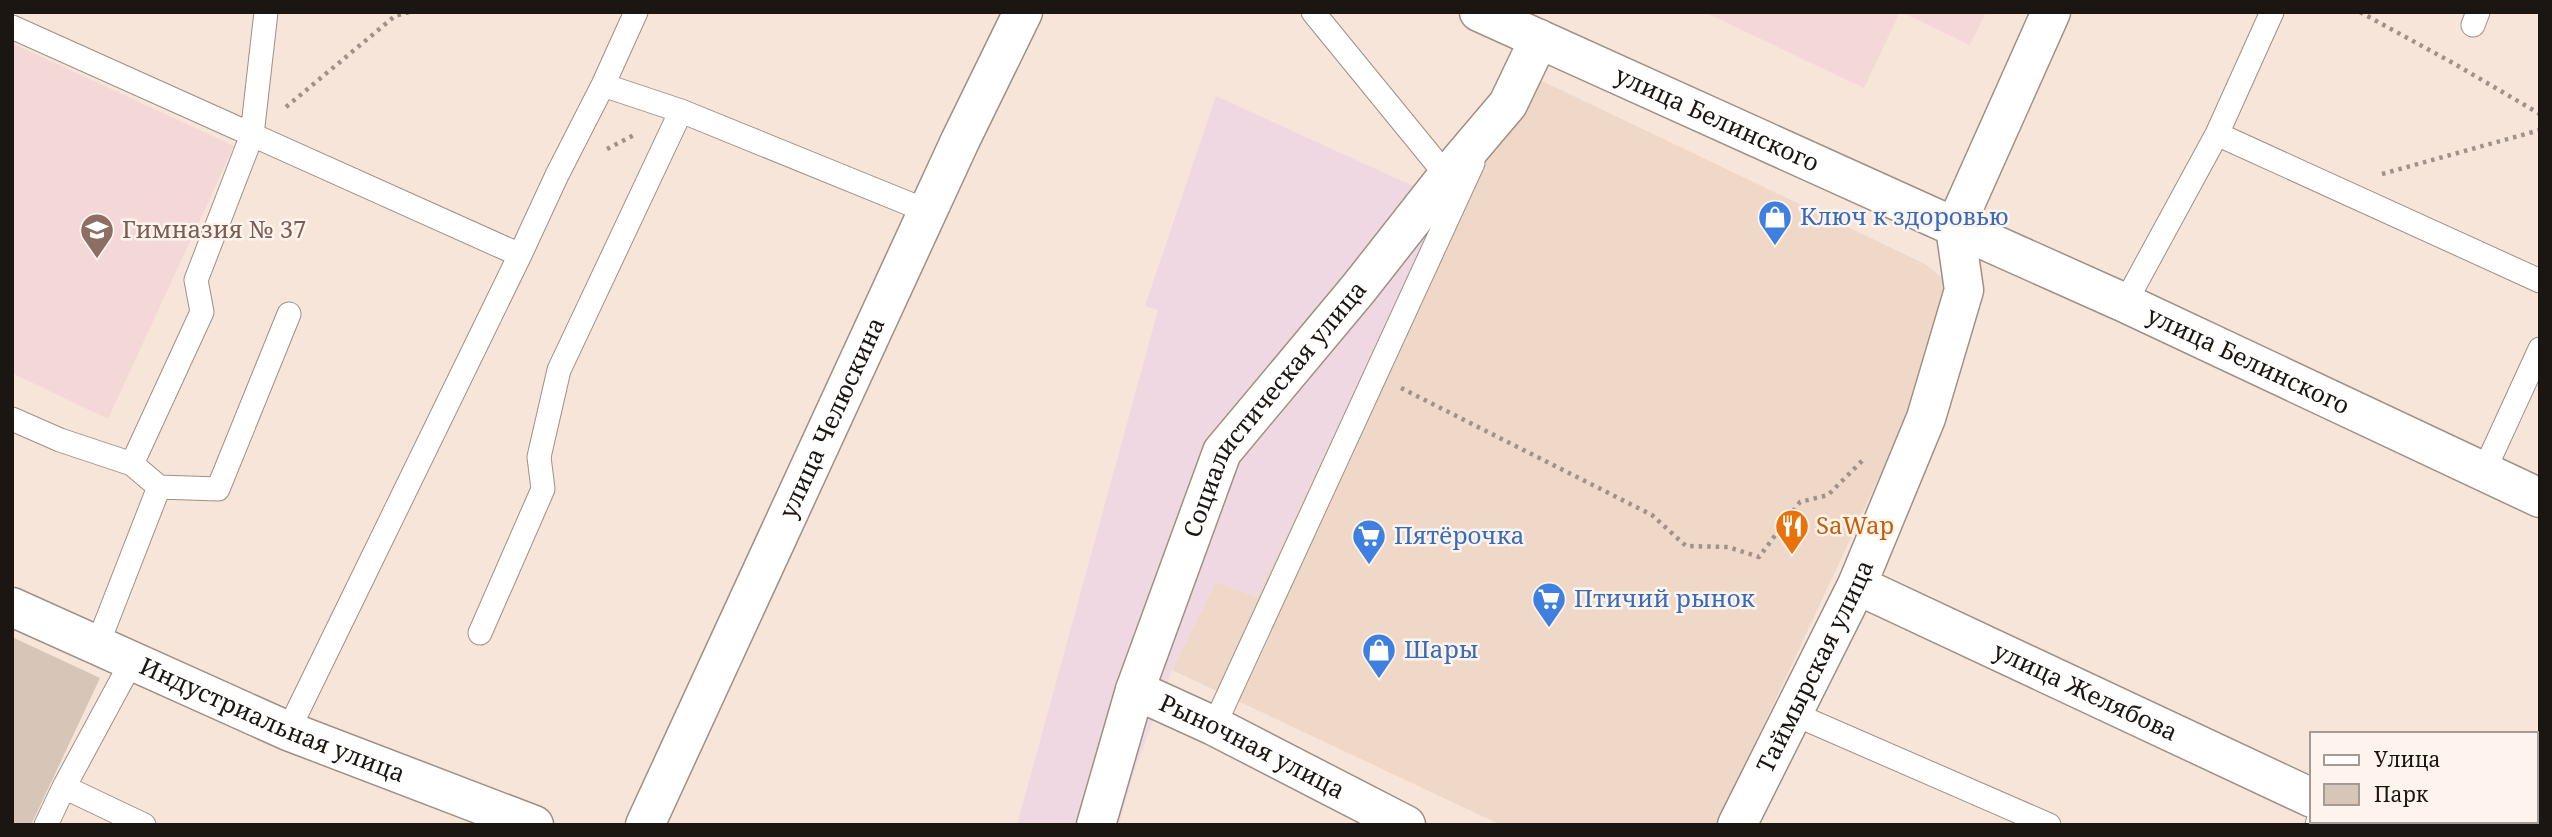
<svg xmlns="http://www.w3.org/2000/svg" width="2552" height="837" font-family="'Noto Serif',serif">
<rect width="100%" height="100%" fill="#f7e5d9"/>
<path fill="#efd8c7" d="M1509,65l416,199 27,22 -8,52 -227,487h-216l-329,-155 44,-88 41,15z"/>
<path fill="#f0d8e2" d="M1216,96l230,105 -189,396 -41,-15 -44,88 -38,102 -15,53h-102l141,-515 -13,-4z"/>
<path fill="#f3d8d7" d="M1704,12h196l-36,76z
M1901,12h85l-16,33z
M12,43l222,103 -126,273 -96,-46z"/>
<path fill="#d7c5b8" d="M12,637l88,41 -69,147h-19z"/>
<g fill="none" stroke-linecap="round" stroke-linejoin="round">
<g stroke="#9f9084" stroke-width="25">
<path id="lane" d="M1313,12l134,164
M2473,25l5,-13
M12,27l508,228
M603,85l78,26 246,100
M2217,134l323,147
M2125,303l92,-169 55,-122
M12,419l48,21 72,24
M2484,471l56,-122
M159,487l59,2 71,-175
M480,633l63,-144 -4,-32 20,-87 122,-259
M97,646l62,-159 -27,-23 70,-152 -6,-32 56,-145 14,-123
M1794,714l255,111
M1214,726l259,-563
M288,731l232,-476 37,-80 46,-90 33,-73
M64,787l80,38
M46,825l18,-38 68,-126
M2317,825l1,-4"/>
</g>
<g stroke="#9f9084" stroke-width="41">
<g id="street">
<path id="s1" d="M1955,227l170,76 415,195"/>
<path id="s2" d="M1857,585l455,213"/>
<path id="s3" d="M12,607l276,124 246,94"/>
<path id="s4" d="M1135,690l79,36 192,99"/>
<path d="M2355,821l5,4"/>
<path id="s5" d="M1096,825l39,-135 87,-238 137,-164 88,-112 61,-72 31,-65"/>
<path id="s6" d="M1737,825l120,-240 69,-167 38,-128 -9,-63"/>
</g>
</g>
<g stroke="#9f9084" stroke-width="41">
<g id="secondary">
<path id="s7" d="M1479,12l476,215 96,-215"/>
<path id="s8" d="M645,825l315,-684 63,-129"/>
</g>
</g>
<path stroke="#a0928a" stroke-width="4.5" stroke-dasharray="3.5 5" stroke-linecap="butt" d="M2360,12l93,51 87,51
M286,107l109,-91 14,-4
M607,149l27,-14
M2382,174l158,-44
M1401,388l251,127 34,31 42,1 31,10 41,-55 28,-7 37,-37"/>
<use href="#lane" stroke="#fff" stroke-width="23"/>
<use href="#street" stroke="#fff" stroke-width="38"/>
<use href="#secondary" stroke="#fff" stroke-width="38"/>
</g>
<defs>
<g id="shop-pin" transform="scale(1.75)"><path d="M0 17L-7.5 6A9.5 9.5 0 1 1 7.5 6Z" fill="#3f7fe0" stroke="#fff4ed"/><path d="M-5-2.5h2.3a2.7 3.5 0 0 1 5.4 0H5L5.5 6h-11ZM-1.5-2.5h3a1.5 2.3 0 0 0-3 0Z" fill="#fff"/></g>
<g id="school-pin" transform="scale(1.75)"><path d="M0 17L-7.5 6A9.5 9.5 0 1 1 7.5 6Z" fill="#8d6e63" stroke="#fff4ed"/><path d="M0-5L7-2L0 1L-7-2ZM-4 1L0 2.5L4 1V4Q0 6-4 4Z" fill="#fff"/></g>
<g id="restaurant-pin" transform="scale(1.75)"><path d="M0 17L-7.5 6A9.5 9.5 0 1 1 7.5 6Z" fill="#e8710a" stroke="#fff4ed"/><path d="M-5-6h1v4h1v-4h1v4h1v-4h1v5L-1.5 .5V6h-2V.5L-5-1ZM5-6V6H3V1.5H1.5Q1.5-4 5-6Z" fill="#fff"/></g>
<g id="supermarket-pin" transform="scale(1.75)"><path d="M0 17L-7.5 6A9.5 9.5 0 1 1 7.5 6Z" fill="#3f7fe0" stroke="#fff4ed"/><path d="M-6-5.5h2.5l.6 2H6L4.5 2H-2.5L-4.4-4H-6ZM-1.5 3.2a1.3 1.3 0 1 0 .1 0ZM3 3.2a1.3 1.3 0 1 0 .1 0Z" fill="#fff"/></g>
</defs>
<g fill-rule="evenodd">
<use href="#shop-pin" x="1775" y="217"/>
<use href="#school-pin" x="97" y="230"/>
<use href="#restaurant-pin" x="1792" y="526"/>
<use href="#supermarket-pin" x="1369" y="536"/>
<use href="#supermarket-pin" x="1549" y="599"/>
<use href="#shop-pin" x="1379" y="650"/>
</g>
<g text-anchor="middle" stroke-width="5" stroke-linejoin="round" paint-order="stroke">
<g font-size="24" fill="#1c1612" stroke="#fff4ed">
<text dy="8" stroke="none"><textPath href="#s7" startOffset="261">улица Белинского</textPath></text>
<text dy="8" stroke="none"><textPath href="#s1" startOffset="322">улица Белинского</textPath></text>
<text dy="8" stroke="none"><textPath href="#s5" startOffset="458">Социалистическая улица</textPath></text>
<text dy="8" stroke="none"><textPath href="#s8" startOffset="448">улица Челюскина</textPath></text>
<text dy="8" stroke="none"><textPath href="#s6" startOffset="177">Таймырская улица</textPath></text>
<text dy="8" stroke="none"><textPath href="#s2" startOffset="252">улица Желябова</textPath></text>
<text dy="8" stroke="none"><textPath href="#s3" startOffset="284">Индустриальная улица</textPath></text>
<text dy="8" stroke="none"><textPath href="#s4" startOffset="130">Рыночная улица</textPath></text>
</g>
<g font-size="24" fill="#366cbe" stroke="#fff4ed" text-anchor="start">
<text x="1800" y="225">Ключ к здоровью</text>
<text x="1394" y="544">Пятёрочка</text>
<text x="1574" y="607">Птичий рынок</text>
<text x="1404" y="658">Шары</text>
</g>
<g font-size="24" fill="#785e54" stroke="#fff4ed" text-anchor="start">
<text x="122" y="238">Гимназия № 37</text>
</g>
<g font-size="24" fill="#c56008" stroke="#fff4ed" text-anchor="start">
<text x="1816" y="534">SaWap</text>
</g>
</g>
<rect width="2552" height="837" fill="none" stroke="#1c1612" stroke-width="28"/>
<rect x="2310" y="732" width="228" height="91" fill="#fff4ed" stroke="#a49b95" stroke-width="2"/>
<rect x="2324" y="755" width="35" height="10" fill="#ffffff" stroke="#a49b95" stroke-width="2"/>
<text x="2374" y="767" font-size="21" fill="#1c1612">Улица</text>
<rect x="2324" y="784" width="35" height="21" fill="#d7c5b8" stroke="#a49b95" stroke-width="2"/>
<text x="2374" y="802" font-size="21" fill="#1c1612">Парк</text>
</svg>
